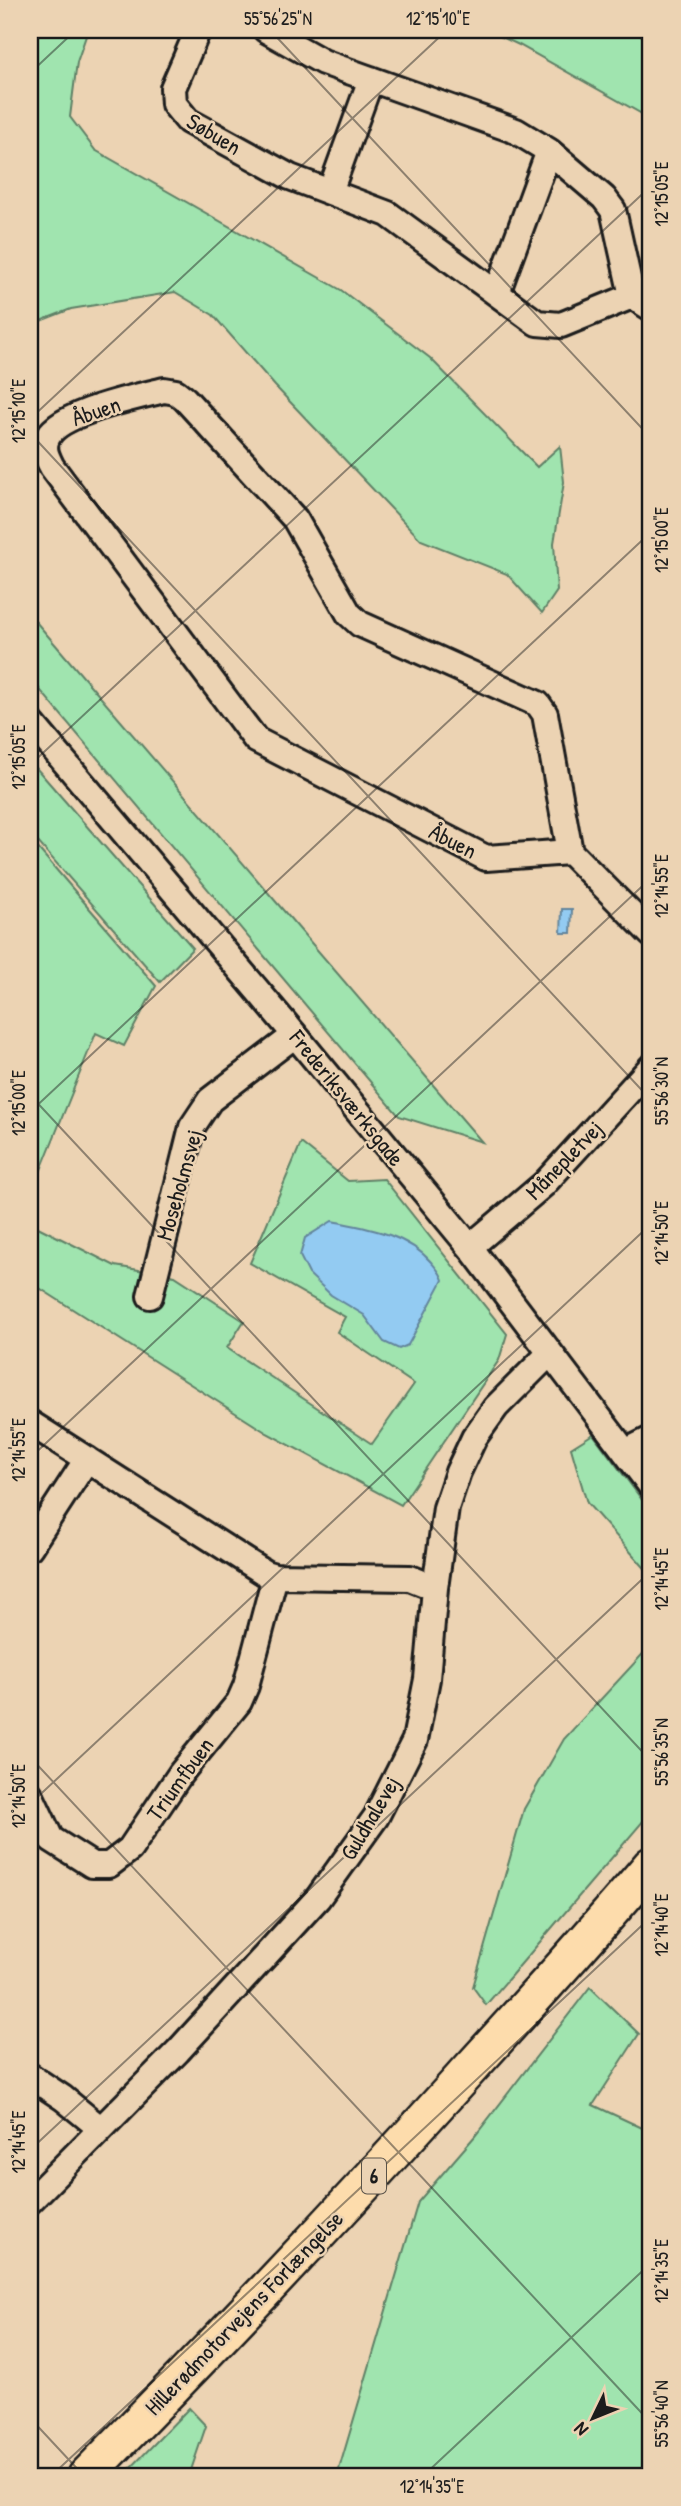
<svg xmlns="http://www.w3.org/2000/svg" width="681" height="2506" font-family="'Patrick Hand',sans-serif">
<rect width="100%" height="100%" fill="#ecd3b3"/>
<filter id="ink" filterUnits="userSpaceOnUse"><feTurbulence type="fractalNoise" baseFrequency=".0143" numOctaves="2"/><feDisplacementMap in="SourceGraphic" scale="14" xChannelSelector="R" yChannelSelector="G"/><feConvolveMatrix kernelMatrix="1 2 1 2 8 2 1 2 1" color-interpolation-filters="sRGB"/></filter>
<g filter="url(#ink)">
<path fill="#a0e4af" stroke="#5e8066" stroke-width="2" d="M30,30h58l-11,32 -7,55 25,33 246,140 89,68 107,109 23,-21 4,36 -10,61 3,48 -15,22 -35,-39 -86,-34 -146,-154 -62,-71 -38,-23 -104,17 -41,16z
M487,30h150l14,17v72l-132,-74z
M30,615l452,527 -83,-26 -369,-438z
M30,761l163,187 -33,34 -130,-149z
M30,839l126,147 -32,60 -28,-13 -66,164z
M301,1143l47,38 36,-2 123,155 -8,26 -98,145 -134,-72 -237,-151v-59l85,43 60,10 69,45 -17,27 145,96 42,-60 -77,-52 8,-15 -95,-54z
M593,1434l58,78v63l-64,-72 -16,-55z
M651,1645v167l-165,193 -13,-18 51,-178 40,-70z
M590,1987l49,47 -46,71 58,27v344h-314l81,-274 57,-66z
M189,2408l17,18 -17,50h-66z"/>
<path fill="#93cbf2" stroke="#63859c" stroke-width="2" d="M562,909h10l-1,24h-10z
M651,1190v48l-7,-13 2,-32z
M332,1221c35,7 75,13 99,41 5,6 10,11 12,18l-35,65 -9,4 -15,-7 -20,-27 -33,-20 -22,-21 -9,-18 5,-18z"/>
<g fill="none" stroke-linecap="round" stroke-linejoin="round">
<g stroke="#1c1c1c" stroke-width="30">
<path id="minor" d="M198,30l-25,58 1,16 14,17 102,56 98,37 149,109 24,2 71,-29
M266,30l57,32 193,69 33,20 55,47 9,12 19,86 19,12
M330,192l41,-113
M497,293l52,-142
M30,721l265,314 175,212 181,239
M570,852l-84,6 -230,-118 -204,-273c-4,-8 -9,-16 -6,-26 8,-28 91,-44 118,-51l12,2 9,7 110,120 54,95 11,10 178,80 7,10 25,138 81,82
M470,1247l74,-63 107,-117
M150,1296l42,-169 18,-27 85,-65
M30,1423l235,150 10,3 135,2 25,10
M625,1452l26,-13
M30,1547l57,-88
M30,1794l21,45 41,26h17l21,-16 51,-76 58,-71 7,-16 29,-110
M30,2076l33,22 38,31
M30,2201l148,-150 140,-153 58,-81 39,-77 12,-61 8,-91 11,-80 12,-36 16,-34 22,-31 54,-54"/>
</g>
<g stroke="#1c1c1c" stroke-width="40">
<path id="highway" d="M86,2476c130,-132 258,-267 382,-405 62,-68 124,-136 183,-206"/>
</g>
<use href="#minor" stroke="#ecd3b3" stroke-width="24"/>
<use href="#highway" stroke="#fddcac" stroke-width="35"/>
</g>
</g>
<path fill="none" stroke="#1c1c1c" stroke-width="2" stroke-opacity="0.45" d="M270,30l381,408M30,73l46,-43M30,419l417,-389M30,433l621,667M30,765l621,-579M30,1095l621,666M30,1112l621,-580M30,1458l621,-580M30,1757l621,666M30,1804l621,-580M30,2150l621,-579M30,2418l54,58M51,2476l600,-559M423,2476l228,-213"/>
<g text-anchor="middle" stroke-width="5" stroke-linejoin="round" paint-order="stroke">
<rect fill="#ecd3b3" stroke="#5a5349" stroke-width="2" x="362" y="2158.5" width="24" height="35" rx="5"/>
<g font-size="21" font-weight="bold" fill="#1c1c1c">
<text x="374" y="2183">6</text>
</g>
<g font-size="23" fill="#1c1c1c" stroke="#ecd3b3">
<text transform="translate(214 134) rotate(31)" y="8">Søbuen</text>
<text transform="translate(96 411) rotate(-19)" y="8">Åbuen</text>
<text transform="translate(453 841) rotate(27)" y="8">Åbuen</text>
<text transform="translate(347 1098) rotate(51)" y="8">Frederiksværksgade</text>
<text transform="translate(564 1160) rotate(-46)" y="8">Månepletvej</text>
<text transform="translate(179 1185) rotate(-74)" y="8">Moseholmsvej</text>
<text transform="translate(180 1779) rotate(-54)" y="8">Triumfbuen</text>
<text transform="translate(370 1818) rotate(-59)" y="8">Guldhalevej</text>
<text transform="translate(244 2313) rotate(-46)" y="8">Hillerødmotorvejens Forlængelse</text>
</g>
</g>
<rect width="681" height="2506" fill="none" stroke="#ecd3b3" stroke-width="77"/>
<g transform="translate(593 2418) rotate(227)" stroke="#ecd3b3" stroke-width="5" paint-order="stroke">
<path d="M0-5L12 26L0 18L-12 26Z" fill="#1c1c1c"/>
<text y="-10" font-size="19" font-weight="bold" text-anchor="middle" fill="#1c1c1c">N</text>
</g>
<rect x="38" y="38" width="604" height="2430" fill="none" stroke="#1c1c1c" stroke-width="2.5"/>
<g font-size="18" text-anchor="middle" fill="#1c1c1c">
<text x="278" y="25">55°56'25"N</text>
<text x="438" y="25">12°15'10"E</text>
<text transform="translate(662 194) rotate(-90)" y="6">12°15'05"E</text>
<text transform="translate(19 411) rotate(-90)" y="6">12°15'10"E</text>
<text transform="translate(662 540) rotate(-90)" y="6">12°15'00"E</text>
<text transform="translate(19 757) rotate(-90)" y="6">12°15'05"E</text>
<text transform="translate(662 886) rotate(-90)" y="6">12°14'55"E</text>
<text transform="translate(662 1091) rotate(-90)" y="6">55°56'30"N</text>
<text transform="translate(19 1103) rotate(-90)" y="6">12°15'00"E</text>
<text transform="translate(662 1233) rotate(-90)" y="6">12°14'50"E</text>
<text transform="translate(19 1450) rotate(-90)" y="6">12°14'55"E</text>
<text transform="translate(662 1579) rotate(-90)" y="6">12°14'45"E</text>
<text transform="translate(662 1752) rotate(-90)" y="6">55°56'35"N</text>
<text transform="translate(19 1796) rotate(-90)" y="6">12°14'50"E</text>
<text transform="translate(662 1925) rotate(-90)" y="6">12°14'40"E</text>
<text transform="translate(19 2142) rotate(-90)" y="6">12°14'45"E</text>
<text transform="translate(662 2271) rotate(-90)" y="6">12°14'35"E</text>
<text transform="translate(662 2414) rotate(-90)" y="6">55°56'40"N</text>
<text x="432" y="2493">12°14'35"E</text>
</g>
</svg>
